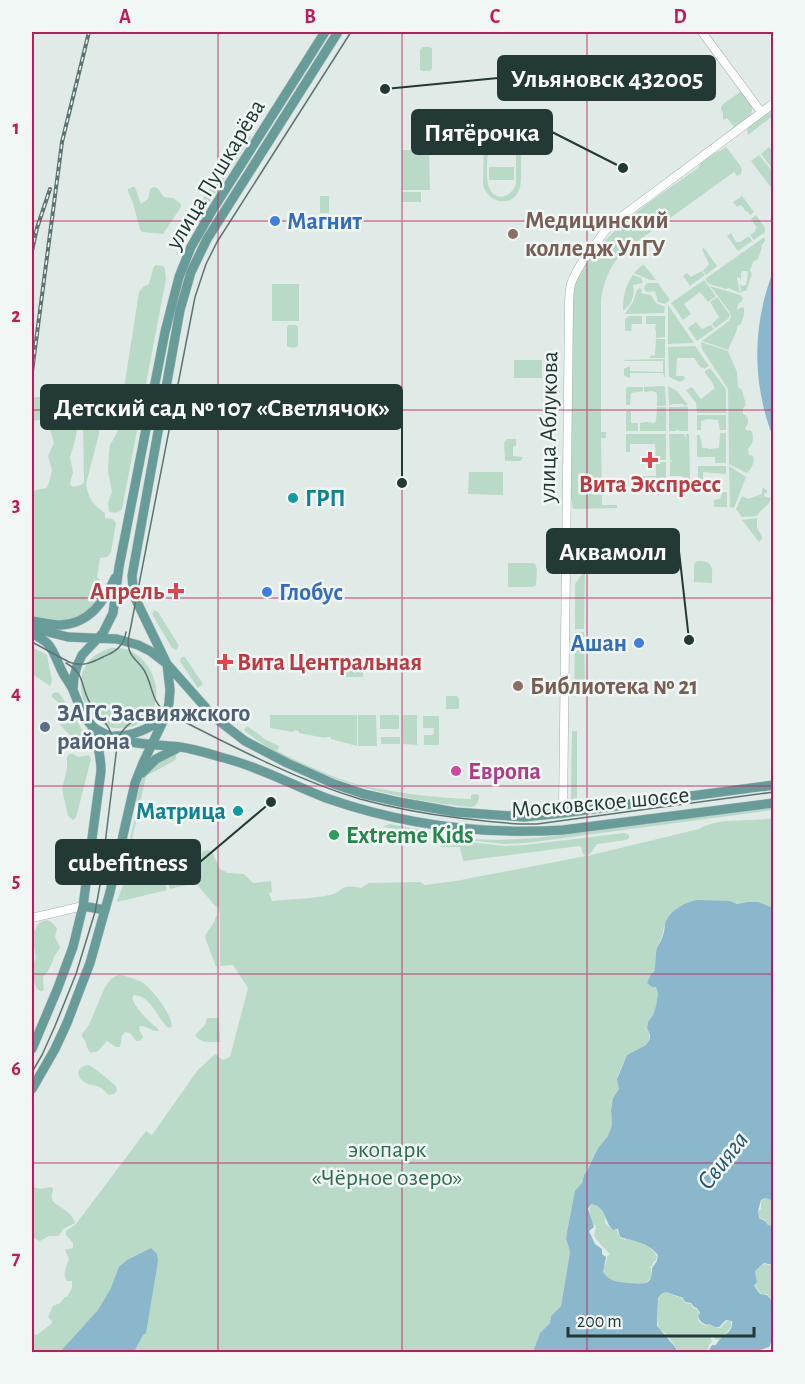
<svg xmlns="http://www.w3.org/2000/svg" width="805" height="1384" font-family="'Alegreya Sans',sans-serif">
<rect width="100%" height="100%" fill="#e0eae7"/>
<path fill="#badac8" fill-rule="evenodd" d="M423,47h7l2,2v20l-2,2h-8l-2,-1v-20z
M740,92h3c15,22 11,21 -9,35l-7,-9 -4,2v-7l-2,-4 1,-4z
M773,107v9l-25,19 -1,-5 2,-4z
M498,127c27,-1 23,24 23,42 0,7 1,16 -3,23 -9,17 -31,9 -35,-7l1,-47 6,-8zM503,131l9,4 4,8v40c-3,14 -22,20 -27,4 -4,-8 -1,-33 -1,-43 1,-9 7,-13 15,-13z
M244,132l7,5 -43,67 -6,-4 11,-16 -5,-3 26,-41z
M726,147l14,18 2,5 -1,4 -4,2 -3,-4 -107,77c-16,13 -23,31 -26,51v132h5v6h-5l1,67h15v3l-43,1 -2,-3v-7h-2l1,-194c2,-11 3,-22 9,-31 26,-46 76,-76 118,-106 6,-13 18,-14 28,-21z
M769,147l4,6v17l-12,-16z
M402,150h27l1,40h-28z
M759,155l14,17v18l-22,-29z
M489,167h25v13h-25z
M133,187h2l6,17 7,-5 2,-10c8,-6 10,4 14,8l9,1 8,6v3l-18,27 -21,-2 -2,-3 -7,-26 -5,-12v-2z
M402,192h19v10h-19z
M320,196h9v17h-9z
M742,196l12,16 -4,3 -3,-4h-2l-2,-4 -3,-2 -3,2 -4,-5z
M195,203l4,1 2,2v6l-18,28 -8,-2 -1,-3z
M756,215l9,13v4l-11,8 -4,-5 6,-4 -1,-2 2,-1 -6,-9z
M731,233l5,9h4l9,-6 3,5 -14,10 -11,-15z
M763,238h2v3l-4,5 1,1 -4,12 -5,3 -3,8 2,4 -6,17h-3l-2,2 -1,-10 2,3 4,-1 2,-12 -1,-2h-4l-2,2v7l-2,-3 -2,1 3,15 -12,-5 -2,1 -17,-5 -4,-5z
M704,248l13,18 -11,9 -3,-4 6,-7 -7,-15z
M155,265l8,1 2,3 1,10 -44,230c-3,4 -9,5 -13,2l-1,-8 4,-11 -4,-21 1,-19 1,-7 7,-12 22,-141 4,-5 6,-3 4,-15z
M644,265l12,15h-6l-16,-7 7,-7z
M702,271l3,4 -15,11 -7,-10 4,-3 4,4z
M633,275l8,3 2,5 -10,2c2,11 -1,19 -10,26 0,-14 2,-25 10,-36z
M704,280l12,16 -8,6 -8,-10 -16,12 7,10 -8,6 -12,-17z
M648,283h10l12,17 -5,4 -7,-2 -3,-11 -8,1 -3,-3 1,-4z
M272,284h27v37h-27z
M710,286l30,9 3,3 -1,3 -4,3 -1,6 5,-3 2,1v7l-3,9 -4,2v4l-9,20 -26,-9 27,-20 2,-5 -2,-5z
M639,288l3,1 -1,4 10,2 5,8 9,4 -1,6 -39,1 8,-12 4,-12z
M717,297l13,18 -2,4 -13,9 -3,-4 7,-7 -9,-15z
M668,305l26,38 -26,1z
M629,316h13v8h-10l-1,7h-6v-12z
M646,316h19v21l-9,1v-7l-1,-2 1,-5h-10z
M696,322l6,7 9,-4 3,4 -17,12 -9,-13z
M289,325h7l2,2v19c-3,2 -7,2 -11,0v-19z
M656,339h9v19h-15v-2l5,-1z
M701,342l27,9 9,21 1,15 4,3 4,15 -3,3v6c6,2 7,9 2,14l2,3 3,-1 2,2c2,7 1,11 -4,17l1,6 4,1c2,6 -2,14 -6,17l-18,-9 -1,-75 -26,-40z
M695,346l14,20 -5,3 -1,-2 -2,1 -7,-10h-17l-1,18h8l1,3 -5,3 -11,-5 -1,-30z
M665,359v19l-1,-2 -1,-3h-33v5l-3,-1 -3,-2v-6l6,-3v5l33,1v-11h-37l-2,-1z
M514,360h28v18h-28z
M710,368l16,21v24h-29l-1,-10 -10,-13 6,-3 9,12 14,-11 -3,-6 -7,-9v-2z
M663,386l2,1 1,19h-9v-13l-5,-2 -6,1 -2,-1v-4z
M668,386l9,5 11,14h-4l-1,-1h-10l-1,1h-3z
M627,387h16v4c-1,1 -10,1 -12,2l-1,12h-4v-15z
M35,397c15,0 36,-3 46,10l-6,34 -5,16 3,15 -3,12 3,3 10,-3 1,-3 -1,-57 2,-13 9,-7 6,2 -1,28 -13,50c2,14 8,22 19,29v5l8,1 3,4 -5,29 -4,5 -7,1 -3,19 3,3v3l-4,5 -1,4 5,-2 2,1 -2,8 -5,3v4l-15,11 -16,6 -32,-6v-126l14,-3 3,-5 3,-13 -4,-14 6,-13 -4,-14 -5,-6v-4l-13,2v-20z
M684,406l4,1v24h-9v-1h-3v1h-7v-24h14z
M657,407h9v24h-26v-8l6,-1 8,1 2,-2z
M626,411h5v12h7v8h-12z
M697,415h29v15h-6l-2,-10 -10,-1 -7,2v9h-4z
M720,433h6v30h-11v-6h-18v-22h3v3l1,1 1,9h6v1l11,-1z
M626,434h40v26h-10l-1,-16h-25v8h-4z
M669,434h15l2,4v-4h3l1,44 -2,3h-4l-2,-5h-12v-14l3,-1 -3,-1z
M507,439h9v7h-3v10l10,1 -2,4h-16l-1,-18z
M656,462h10v17l-27,1v-4h17z
M698,466h28v8l-23,-2v9h-5z
M729,466l17,11 -12,31 -4,-1z
M469,472h34v23l-35,-1z
M763,488l4,2v2l-3,2 1,3 6,1c-2,9 -10,10 -14,18l-15,1 -6,-8 6,-13 6,3 14,-5v-4z
M722,492h5v15h-13v-7l6,-1z
M757,518v10l5,8v3l-3,3 -17,-22z
M698,561c17,0 14,8 14,22l-18,-1v-17l2,-3z
M508,563h23l4,1 2,5 -1,16 -4,2h-24z
M585,570l-1,59h-9v-45z
M328,586l3,3 1,8 -3,3 -27,1 -4,-2v-10l3,-2z
M154,610l4,2 20,32 1,2 -3,4 -4,-2 -20,-34z
M575,632h9l1,52 -11,14z
M32,647l15,8 5,26 -2,5 -18,-12z
M111,648c47,-4 67,73 13,80 -39,6 -68,-64 -13,-80z
M182,657h3l18,27 -5,4 -17,-25 -1,-3z
M338,664h25v13h-25z
M56,692l3,1 3,4 24,39 -1,4c-12,1 -22,-11 -28,-20l4,-15 -9,-8v-3z
M446,696h11l2,3v10h-13z
M270,715h87v31l-26,-7v-2h-5l-1,1 -26,-5v-2l-5,-1 -1,2 -23,-4z
M358,715h18l1,31h-19z
M380,715h19v14h-19z
M402,715h15v30l-14,-1z
M423,716h16v29h-15v-10h9l1,-7h-11z
M247,726l13,9 4,4 15,7 -2,5c27,13 57,28 87,35 36,7 69,12 107,13v-4l4,-1 4,1c0,6 -2,11 -8,12 -70,-6 -173,-30 -227,-77z
M572,731h5v67l-6,1z
M381,737h19v7h-19z
M69,754h4l5,3 11,-2 2,4 -14,55 -2,5 -2,1 -5,-4 -6,-27 5,-20v-12z
M169,754h7v4l-2,3 -28,15 -17,77 -1,-5 8,-35v-15l7,-23z
M773,807v3l-247,33 -22,1 -54,-6 47,2 39,-2z
M773,818v90l-26,-6 -13,2 -70,22c-1,10 -5,16 -7,25 -2,7 -1,14 -3,21l-3,2 -4,9 9,4c4,8 1,21 -4,29 -2,5 -4,3 -5,9 -1,4 3,9 3,14l-4,6 -19,10 -9,20 1,14 -6,9 -2,12 1,15 -4,11 -10,12 -11,23 -3,4 -18,62 4,15 -9,54 -10,10 -1,7 -10,10 -7,19h-501v-19l5,2 14,-11 1,-3 -4,-4 5,-11 7,-3 5,-6h2l5,-9v-7h-5c-5,-7 -1,-14 2,-22l-4,-9 1,-1h5l2,-2v-4l-7,-8v-4l10,-7 70,-93 6,4 45,-64 18,-17 8,6 7,-3 18,-69 -15,-23 -13,1v-52l-2,-8 -2,1 -20,-24 -26,6 -2,-7 36,-31 4,-1 4,2 8,17 8,4 16,1 9,9 18,-2 1,11 -3,1 3,8c18,-2 41,-2 58,-6 15,-3 8,-12 31,-7l8,-5 51,-1 5,3 31,-4 130,-25 -3,-2 -2,-7 -2,-1 -116,15 -3,-14h-20l4,-8 60,7 21,-1 99,-12 5,2v3l-3,2 -29,4 -4,6 -6,6 112,-27c19,-12 53,-7 74,-11z
M389,824h1l42,8 -7,2 -42,-7z
M382,829l40,7c-10,3 -19,8 -30,10l-2,-2 -2,-7 -5,-2z
M126,877l39,5 2,8 -50,12c2,-9 7,-16 9,-25z
M216,916h1v50l-1,1 -11,-30c2,-8 9,-10 11,-21z
M46,920l5,2 6,6 -2,9 5,10c-2,5 -6,8 -7,13 -3,8 -4,10 -10,17l1,13 -3,1 -4,-2 -5,-12v-11l4,-8 -4,-23 7,-12z
M119,974c3,1 22,7 23,8 11,8 29,31 30,44l-2,2 -3,-1c-10,-11 -17,-31 -33,-32l-2,3c5,13 16,22 26,31l1,2c-7,1 -13,-6 -19,-5l-1,3 4,8 -3,4h-4l-6,-8 -5,-1 -3,4 -2,11h-4l-9,-6 -9,10 -7,2c-6,-5 -3,-11 -9,-16v-3l7,-9 16,-38 6,-8z
M207,1018h12l1,24c-9,0 -19,2 -25,-7l10,-10z
M89,1065l9,6 18,15 1,4 -3,4 -5,1c-3,-2 -5,-5 -8,-7 -6,-4 -11,-1 -18,-7 -9,-7 -4,-15 6,-16z
M33,1187l7,2 11,-2 2,2c0,3 -2,6 -1,10 2,7 20,11 23,24l-12,6 -4,7h-10l-9,5 -7,-3 -1,-4 2,-3 -2,-4v-38z
M766,1198l7,3v25l-5,-1 -3,-5 -6,-3 -1,-6 3,-2v-8z
M591,1204l5,1 4,3 5,8v7l8,7h4l3,8 4,1 1,2 1,-2c11,2 25,6 31,17l-1,5h-2l-2,5 -3,1 2,2 1,7 -7,8c-10,1 -39,0 -42,-12 -1,-6 2,-5 3,-10 3,-9 -2,-3 4,-8l-10,-10 -6,-8 2,-10c-6,-4 -8,-15 -5,-22z
M764,1264l9,2v35l-6,-7h-6l-6,-8 2,-4 -2,-11z
M666,1292l17,7 2,4 6,1 2,4 4,1 2,4c-4,8 2,11 8,13l2,-2 6,3 5,1 7,-7h4v6l-9,11 -4,2 -8,-4 2,6 -3,3 -2,7h-12l-2,-2 -5,2h-11l-1,-5c-6,-6 -8,-14 -16,-17l-2,-4v-27l3,-5z"/>
<path fill="#8bb7cc" fill-rule="evenodd" d="M773,272v165c-21,-53 -21,-112 0,-165z
M697,900l33,1 7,3 10,-2h11l15,6v293l-7,-3 -5,2 -3,11 1,7 6,3 3,4 5,1v39l-9,-2 -9,8 2,11 -3,4 6,8 7,1 6,7v36l-4,9 -9,3v2h-52l4,-7h4c4,-9 18,-12 16,-24l-6,-1 -7,7h-4l-6,-3 -2,1c-5,-2 -7,-3 -9,-9l2,-3 -3,-5 -3,-1 -3,-4 -6,-1 -2,-4 -17,-6 -5,2 -3,4 -1,28 19,22v4h-143l7,-19 10,-10 1,-7 10,-10 9,-54 -4,-14 9,-47 7,-8 2,-8 3,-4 11,-23 10,-12 4,-11 -1,-15 2,-12 6,-9 -2,-10 10,-24 19,-10 4,-6v-4l-3,-7 1,-6 5,-7 3,-9 2,-12 -2,-7h-4l-5,-4 4,-9 3,-2c2,-8 1,-16 3,-24 2,-4 5,-8 6,-13 2,-5 1,-9 3,-14 5,-11 20,-19 31,-21zM591,1204c15,2 13,17 22,26l5,-1 2,8c14,4 29,6 38,18l-1,6 -5,7c1,19 -10,16 -23,15 -10,-1 -20,-1 -26,-11l3,-15 -4,-3v-5l-7,-5 -6,-13 5,-4 -6,-18z
M151,1248l6,6 1,7 -12,72 -3,2 -9,17h-74l38,-42 13,-22 8,-21 8,-7z"/>
<g fill="none" stroke-linecap="round" stroke-linejoin="round">
<g stroke="#a3b1ae" stroke-width="9">
<path id="minor" d="M702,32l59,80
M563,813l6,-504c0,-9 0,-17 2,-25 7,-20 25,-41 38,-58l165,-123
M32,918l51,-12"/>
</g>
<g stroke="#bdc4c3" stroke-width="10">
<path id="major" d="M32,621c9,1 19,4 28,4 29,-1 44,-23 55,-47
M32,628l36,9 49,2 21,6 12,6 17,13 47,53 31,24 42,22 47,21 30,10 35,8 56,10 69,5 39,-4 211,-28
M32,633c4,3 11,6 15,10 8,8 11,22 17,32 3,5 7,10 9,15 6,14 10,30 23,39 26,16 55,15 84,18 15,2 30,7 44,11 36,9 68,27 102,40 77,27 156,37 237,32l211,-27
M73,689l1,-12 3,-11 5,-11 21,-22 10,-20 6,-46 46,-235 14,-55 12,-30 22,-38 112,-177
M115,736c18,0 34,-7 48,-18
M142,773l14,-14 20,-10
M83,906l22,4
M32,1049l25,-59 16,-43 10,-41 18,-135c0,-17 -4,-31 -10,-47
M32,1089l23,-40 12,-26 23,-60 20,-71 25,-109 8,-20 24,-50 2,-10 1,-13 -3,-26 -31,-64 -3,-12 -1,-12 48,-266 11,-38 16,-33 131,-207"/>
</g>
<use href="#minor" stroke="#fff" stroke-width="8"/>
<use href="#major" stroke="#679c98" stroke-width="9"/>
<path stroke="#5c7572" stroke-width="1.5" d="M351,32l-134,210 -11,22 -11,33 -67,344c0,16 9,18 16,29 9,15 7,33 23,43 61,31 127,66 193,86 33,9 66,15 99,19 26,3 52,7 78,6l237,-32
M32,642l37,20c13,5 22,1 34,-5 6,-3 13,-5 17,-11 4,-4 5,-8 6,-14
M66,663c20,11 14,23 24,40 10,19 24,19 22,46
M32,1072l10,-17 13,-29 21,-52 19,-62 5,-27 18,-147c6,-12 21,-24 35,-25 5,0 9,2 14,4"/>
<g stroke="#5c7572" stroke-width="4">
<path id="rail" d="M32,251l5,-23 13,-39
M32,372l30,-230 27,-110"/>
</g>
<use href="#rail" stroke="#f0f7f4" stroke-width="1.5" stroke-dasharray="4.5" stroke-linecap="butt"/>
</g>
<path fill="none" stroke="#c2185b" stroke-width="1.5" stroke-opacity="0.55" d="M218,32v1320M402,32v1320M587,32v1320M32,221h742M32,410h742M32,598h742M32,786h742M32,974h742M32,1163h742"/>
<g fill="#3f7fe0" stroke="#f0f7f4" stroke-width="2">
<circle cx="275" cy="221" r="6"/>
<circle cx="267" cy="592" r="6"/>
<circle cx="639" cy="643" r="6"/>
</g>
<g fill="#8d6e63" stroke="#f0f7f4" stroke-width="2">
<circle cx="513" cy="234" r="6"/>
<circle cx="518" cy="686" r="6"/>
</g>
<g fill="#e0444e" stroke="#f0f7f4" stroke-width="2">
<path d="M647 451h6v6h6v6h-6v6h-6v-6h-6v-6h6z"/>
<path d="M173 582h6v6h6v6h-6v6h-6v-6h-6v-6h6z"/>
<path d="M222 653h6v6h6v6h-6v6h-6v-6h-6v-6h6z"/>
</g>
<g fill="#0f9aa8" stroke="#f0f7f4" stroke-width="2">
<circle cx="293" cy="498" r="6"/>
<circle cx="238" cy="811" r="6"/>
</g>
<circle fill="#5c6f8a" stroke="#f0f7f4" stroke-width="2" cx="45" cy="727" r="6"/>
<circle fill="#d1479c" stroke="#f0f7f4" stroke-width="2" cx="456" cy="771" r="6"/>
<circle fill="#2e9e5b" stroke="#f0f7f4" stroke-width="2" cx="334" cy="835" r="6"/>
<g text-anchor="middle" stroke-width="5" stroke-linejoin="round" paint-order="stroke">
<g font-size="24" fill="#223936" stroke="#f0f7f4">
<text transform="translate(215 174) rotate(-59)" y="8">улица Пушкарёва</text>
<text transform="translate(548 427) rotate(-89)" y="8">улица Аблукова</text>
<text transform="translate(600 802) rotate(-5)" y="8">Московское шоссе</text>
</g>
<g font-size="24" font-weight="bold" fill="#785e54" stroke="#f0f7f4" text-anchor="start">
<text x="525" y="228">Медицинский<tspan x="525" dy="28">колледж УлГУ</tspan></text>
<text x="530" y="694">Библиотека № 21</text>
</g>
<g font-size="24" font-weight="bold" fill="#366cbe" stroke="#f0f7f4" text-anchor="start">
<text x="287" y="229">Магнит</text>
<text x="279" y="600">Глобус</text>
<text x="627" y="651" text-anchor="end">Ашан</text>
</g>
<g font-size="24" font-weight="bold" fill="#be3a42" stroke="#f0f7f4">
<text x="650" y="492">Вита Экспресс</text>
<text x="164" y="599" text-anchor="end">Апрель</text>
<text x="237" y="670" text-anchor="start">Вита Центральная</text>
</g>
<g font-size="24" font-weight="bold" fill="#0d838f" stroke="#f0f7f4" text-anchor="start">
<text x="305" y="506">ГРП</text>
<text x="226" y="819" text-anchor="end">Матрица</text>
</g>
<g font-size="24" font-weight="bold" fill="#4e5e75" stroke="#f0f7f4" text-anchor="start">
<text x="57" y="721">ЗАГС Засвияжского<tspan x="57" dy="28">района</tspan></text>
</g>
<g font-size="24" font-weight="bold" fill="#b23c85" stroke="#f0f7f4" text-anchor="start">
<text x="468" y="779">Европа</text>
</g>
<g font-size="24" font-weight="bold" fill="#27864d" stroke="#f0f7f4" text-anchor="start">
<text x="346" y="843">Extreme Kids</text>
</g>
<g font-size="24" fill="#2f6d51" stroke="#f0f7f4">
<text x="387" y="1157">экопарк<tspan x="387" dy="28">«Чёрное озеро»</tspan></text>
</g>
<g font-size="26" font-style="italic" fill="#215570" stroke="#f0f7f4">
<text transform="translate(722 1160) rotate(-52)" y="9">Свияга</text>
</g>
</g>
<path fill="none" stroke="#223936" stroke-width="2" d="M385 89L498 78M623 168L552 132M402 483L402 407M689 640L679 551M271 802L200 862"/>
<g fill="#223936" stroke="#f0f7f4" stroke-width="2">
<circle cx="385" cy="89" r="6"/>
<circle cx="623" cy="168" r="6"/>
<circle cx="402" cy="483" r="6"/>
<circle cx="689" cy="640" r="6"/>
<circle cx="271" cy="802" r="6"/>
</g>
<g fill="#223936" stroke="#223936" stroke-width="2">
<rect x="498" y="56" width="217" height="44" rx="6"/>
<rect x="412" y="110" width="140" height="44" rx="6"/>
<rect x="41" y="385" width="361" height="44" rx="6"/>
<rect x="547" y="529" width="132" height="44" rx="6"/>
<rect x="56" y="840" width="144" height="44" rx="6"/>
</g>
<g font-size="26" text-anchor="middle" font-weight="bold" fill="#fff">
<text x="607" y="87">Ульяновск 432005</text>
<text x="482" y="141">Пятёрочка</text>
<text x="222" y="416">Детский сад № 107 «Светлячок»</text>
<text x="613" y="560">Аквамолл</text>
<text x="128" y="871">cubefitness</text>
</g>
<rect width="805" height="1384" fill="none" stroke="#f0f7f4" stroke-width="66"/>
<path d="M568 1327v9h186v-9" fill="none" stroke="#223936" stroke-width="3"/>
<text x="577" y="1327" font-size="18" fill="#223936" stroke="#f0f7f4" stroke-width="4.5" paint-order="stroke">200 m</text>
<rect x="33" y="33" width="739" height="1318" fill="none" stroke="#c2185b" stroke-width="2"/>
<g font-size="20" text-anchor="middle" font-weight="bold" fill="#c2185b">
<text x="125" y="23">A</text>
<text x="310" y="23">B</text>
<text x="495" y="23">C</text>
<text x="680" y="23">D</text>
<text x="16" y="134">1</text>
<text x="16" y="322">2</text>
<text x="16" y="511">3</text>
<text x="16" y="699">4</text>
<text x="16" y="887">5</text>
<text x="16" y="1075">6</text>
<text x="16" y="1264">7</text>
</g>
</svg>
